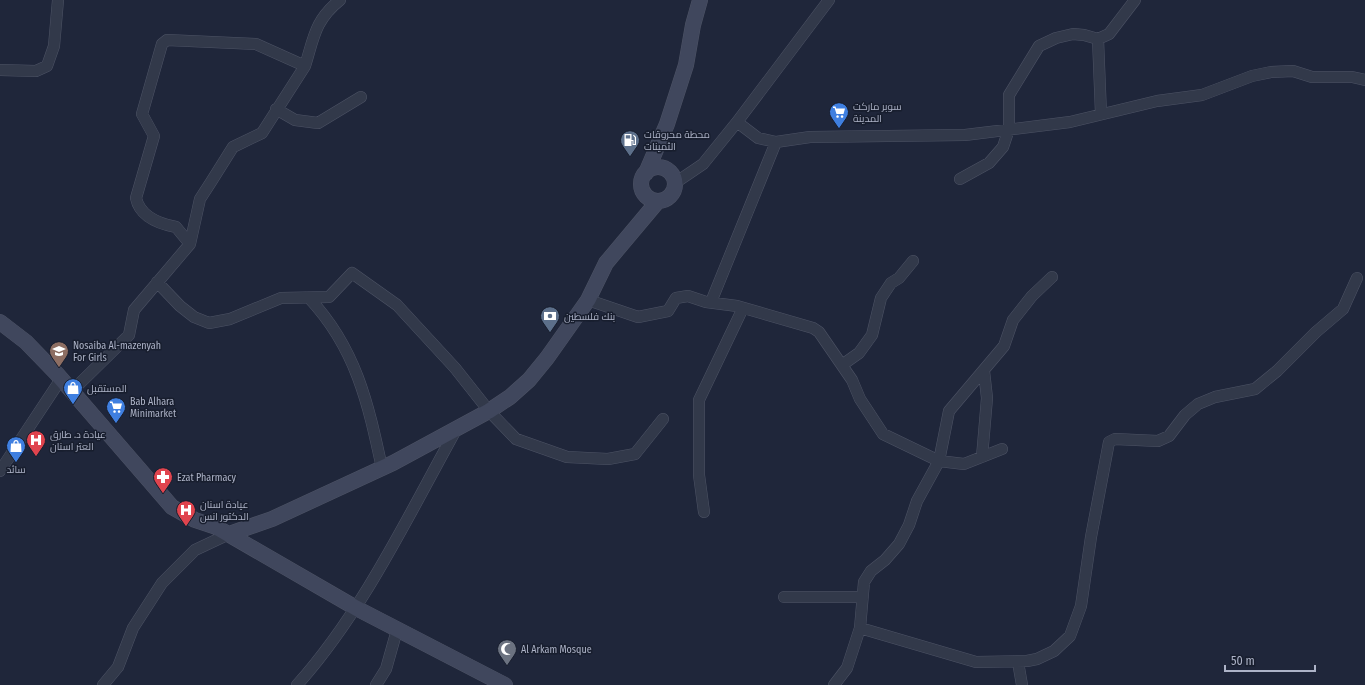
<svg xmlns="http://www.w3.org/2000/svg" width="1365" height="685" font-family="'Fira Sans Condensed',Cairo,sans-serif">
<rect width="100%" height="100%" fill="#1f263a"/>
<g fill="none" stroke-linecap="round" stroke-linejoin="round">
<g stroke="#4d5365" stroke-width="12">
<path id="street" d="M1098,39l3,75
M305,66c9,-29 10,-46 35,-66
M0,70l36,1 11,-5 7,-20 4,-46
M276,109l19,11 23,3 43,-26
M737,122l21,16 18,4 34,-5 155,-2 105,-13 87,-21 45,-6 50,-19 19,-4 22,-1 19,6h40l13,3
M960,179l29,-16 14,-16 6,-18v-34l30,-49 17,-8 17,-4 11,1 14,4 11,-5 26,-34
M675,183l28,-19 34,-42 92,-122
M157,282l23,24 14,11 15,6 21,-4 51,-21 48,-1 23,-24 45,32 58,63 34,43 27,28 51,18 41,2 27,-5 28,-35
M309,298c47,50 59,105 73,170
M588,300l50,17 30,-6 8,-13 12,-2 18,6 31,4 76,22 6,4 33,48 8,19 23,35 56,27 10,-50 55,-65 9,-26 19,-24 20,-19
M711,302l65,-160
M842,365l17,-12 13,-18 9,-37 10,-15 8,-5 14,-17
M72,391l57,-56 5,-25 56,-66 10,-45 11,-17 22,-35 29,-14 43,-67 -49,-22 -89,-4 -5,4 -20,70 12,22 -18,62c4,19 24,26 40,29l14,17
M982,457l5,-59 -3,-27
M0,471l61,-92
M704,512l-5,-37v-75l44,-92
M784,597h78
M860,628l116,34 51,-1 10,-2 17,-8 16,-15 11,-30 10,-69 18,-95 6,-3 43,2 11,-5 16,-21 13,-11 17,-7 40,-8 22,-18 39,-39 27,-23 14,-31
M1018,662l4,23
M103,685l15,-18 15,-39 29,-45 33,-33 34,-16
M297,685c67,-75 111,-169 160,-257
M376,685l10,-16 11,-39
M834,685l13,-17 13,-40 4,-46 7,-11 14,-11 14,-16 10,-19 8,-24 22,-40 25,3 38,-15"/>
</g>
<g stroke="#4d5365" stroke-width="16">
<path id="secondary" d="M641 184a17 17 0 1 1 34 0a17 17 0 1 1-34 0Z
M646,173l21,-49 19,-59 7,-40 7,-25
M0,322l26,20 31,32 115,133 23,13 21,7 140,81 149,77
M229,534l43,-15 121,-56 96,-52 21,-14 19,-17 18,-22 41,-58 18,-37 52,-62"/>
</g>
<use href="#street" stroke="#32394a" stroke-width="11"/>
<use href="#secondary" stroke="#40475d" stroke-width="15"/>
</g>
<defs>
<g id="supermarket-pin" transform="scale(1)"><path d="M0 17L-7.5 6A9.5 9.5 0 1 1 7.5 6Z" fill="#3f7fe0" stroke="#181e2e"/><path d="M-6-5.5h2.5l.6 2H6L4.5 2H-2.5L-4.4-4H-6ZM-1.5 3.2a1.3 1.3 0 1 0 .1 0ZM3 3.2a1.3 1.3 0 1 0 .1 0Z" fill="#fff"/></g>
<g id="fuel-pin" transform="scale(1)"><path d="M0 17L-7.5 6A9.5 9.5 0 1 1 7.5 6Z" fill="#5c6f8a" stroke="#181e2e"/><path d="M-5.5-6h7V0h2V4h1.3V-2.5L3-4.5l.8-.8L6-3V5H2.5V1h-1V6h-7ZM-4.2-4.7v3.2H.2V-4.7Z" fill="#fff"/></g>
<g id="bank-pin" transform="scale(1)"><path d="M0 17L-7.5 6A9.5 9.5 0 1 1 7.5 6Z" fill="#5c6f8a" stroke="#181e2e"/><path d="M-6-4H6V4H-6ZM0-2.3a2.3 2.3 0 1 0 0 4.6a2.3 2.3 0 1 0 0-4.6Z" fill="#fff"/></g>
<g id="school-pin" transform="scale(1)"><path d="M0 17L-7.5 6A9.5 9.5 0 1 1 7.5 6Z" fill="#8d6e63" stroke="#181e2e"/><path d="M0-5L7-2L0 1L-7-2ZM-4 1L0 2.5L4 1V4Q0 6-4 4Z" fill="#fff"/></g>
<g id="shop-pin" transform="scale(1)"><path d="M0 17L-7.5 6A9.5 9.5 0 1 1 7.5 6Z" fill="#3f7fe0" stroke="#181e2e"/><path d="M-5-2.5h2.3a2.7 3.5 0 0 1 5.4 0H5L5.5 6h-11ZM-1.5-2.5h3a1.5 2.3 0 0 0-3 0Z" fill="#fff"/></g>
<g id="hospital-pin" transform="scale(1)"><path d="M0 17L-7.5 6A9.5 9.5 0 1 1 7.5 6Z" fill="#e0444e" stroke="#181e2e"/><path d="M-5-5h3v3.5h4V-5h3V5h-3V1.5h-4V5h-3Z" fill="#fff"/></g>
<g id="pharmacy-pin" transform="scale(1)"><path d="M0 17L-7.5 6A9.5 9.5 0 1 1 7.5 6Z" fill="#e0444e" stroke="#181e2e"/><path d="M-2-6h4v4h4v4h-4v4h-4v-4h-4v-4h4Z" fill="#fff"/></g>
<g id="mosque-pin" transform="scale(1)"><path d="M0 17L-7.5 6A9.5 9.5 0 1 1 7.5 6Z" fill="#6b7280" stroke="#181e2e"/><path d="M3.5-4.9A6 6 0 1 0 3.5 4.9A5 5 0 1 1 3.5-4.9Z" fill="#fff"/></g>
</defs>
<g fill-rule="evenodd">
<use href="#supermarket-pin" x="839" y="112"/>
<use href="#fuel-pin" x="630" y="140"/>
<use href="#bank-pin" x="550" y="316"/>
<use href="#school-pin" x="59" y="351"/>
<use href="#shop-pin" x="73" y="388"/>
<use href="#supermarket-pin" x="116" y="407"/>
<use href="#hospital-pin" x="36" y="440"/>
<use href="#shop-pin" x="16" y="446"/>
<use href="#pharmacy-pin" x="163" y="477"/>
<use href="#hospital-pin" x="186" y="510"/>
<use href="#mosque-pin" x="507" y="649"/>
</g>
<g text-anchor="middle" stroke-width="3" stroke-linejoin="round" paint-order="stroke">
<g font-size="10" fill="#adb3c7" stroke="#181e2e" text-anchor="start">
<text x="853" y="110">سوبر ماركت<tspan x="853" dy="12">المدينة</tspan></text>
<text x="644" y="138">محطة محروقات<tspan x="644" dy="12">الثمينات</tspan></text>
<text x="564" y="320">بنك فلسطين</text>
<text x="73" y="349">Nosaiba Al-mazenyah<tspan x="73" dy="12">For Girls</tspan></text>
<text x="87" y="392">المستقبل</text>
<text x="130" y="405">Bab Alhara<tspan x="130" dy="12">Minimarket</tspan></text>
<text x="50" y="438">عيادة د. طارق<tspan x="50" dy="12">العتر اسنان</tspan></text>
<text x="16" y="473" text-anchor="middle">سائد</text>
<text x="177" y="481">Ezat Pharmacy</text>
<text x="200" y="508">عيادة اسنان<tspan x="200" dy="12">الدكتور انس</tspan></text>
<text x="521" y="653">Al Arkam Mosque</text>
</g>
</g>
<path d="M1225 665v6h90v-6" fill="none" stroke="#adb3c7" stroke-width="2"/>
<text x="1231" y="665" font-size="12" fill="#adb3c7" stroke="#181e2e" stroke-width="3" paint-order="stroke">50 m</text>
</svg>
